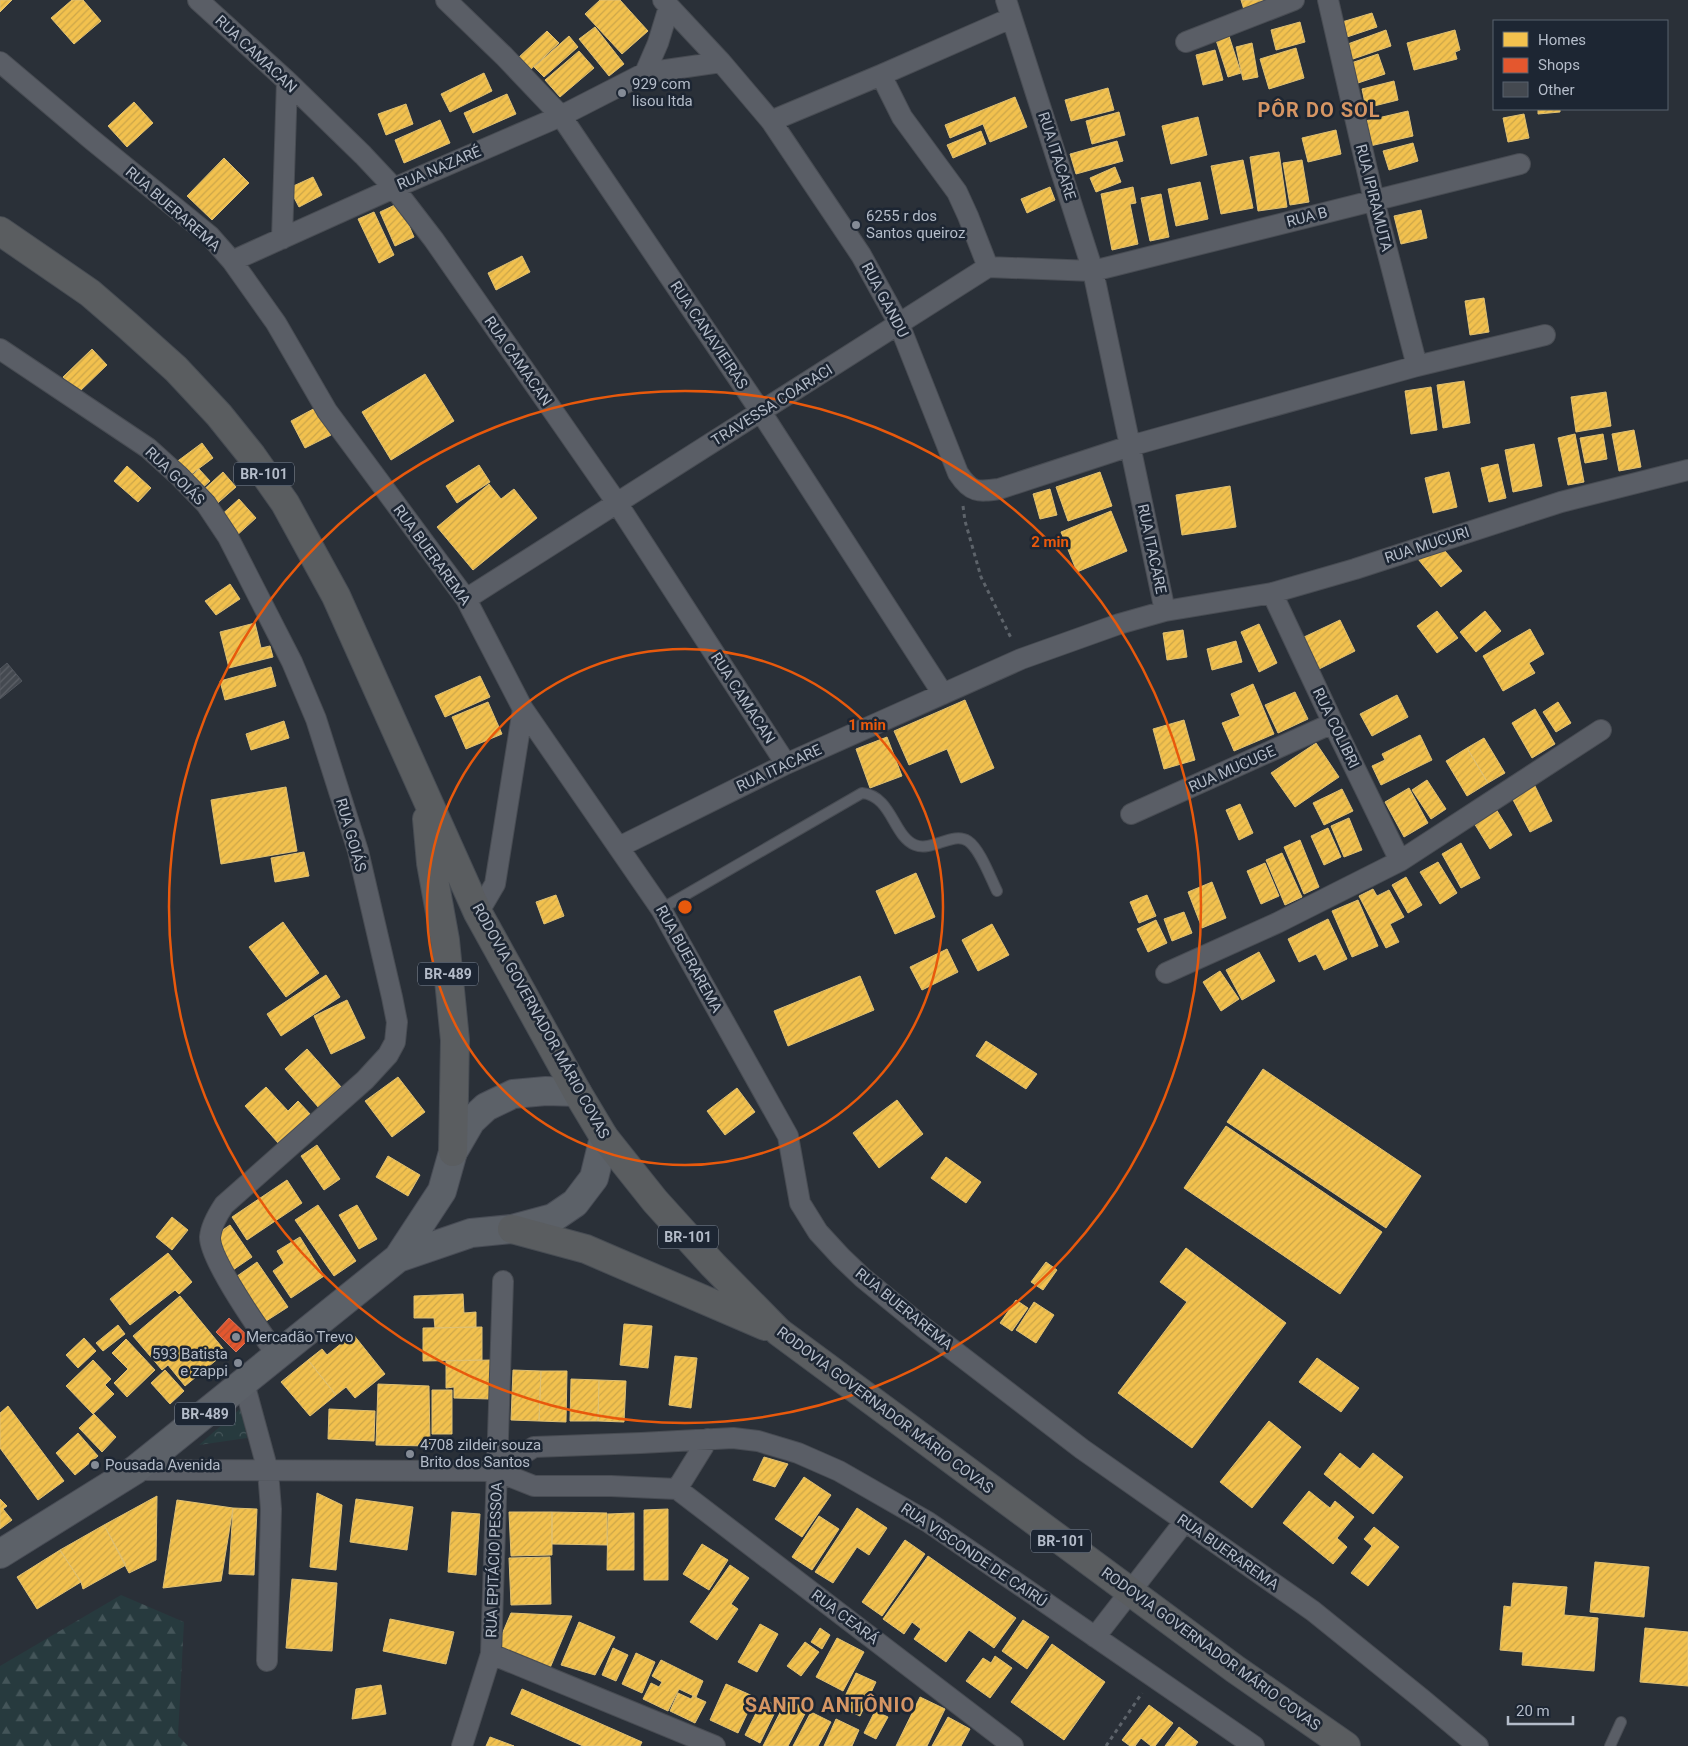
<svg xmlns="http://www.w3.org/2000/svg" width="1688" height="1746" font-family="Roboto,sans-serif">
<defs>
<pattern id="forest-firs" width="22" height="20" patternUnits="userSpaceOnUse" patternTransform="scale(1.25)"><rect width="22" height="20" fill="#273a3e"/><path d="M5 1l3.5 6h-7zM16 11l3.5 6h-7z" fill="#445559"/></pattern>
<pattern id="park-crowns" width="20" height="18" patternUnits="userSpaceOnUse" patternTransform="scale(1.25)"><rect width="20" height="18" fill="#273a3e"/><path d="M2 6a3 3 0 1 1 6 0M12 15a3 3 0 1 1 6 0" fill="none" stroke="#445559"/></pattern>
<pattern id="homes-hatch" width="6" height="6" patternUnits="userSpaceOnUse" patternTransform="scale(1.25)"><rect width="6" height="6" fill="#f2c14e"/><path d="M-1 1l2-2M0 6l6-6M5 7l2-2" fill="none" stroke="#cca64a"/></pattern>
<pattern id="shops-hatch" width="6" height="6" patternUnits="userSpaceOnUse" patternTransform="scale(1.25)"><rect width="6" height="6" fill="#e4572e"/><path d="M-1 1l2-2M0 6l6-6M5 7l2-2" fill="none" stroke="#b84f32"/></pattern>
<pattern id="building-hatch" width="6" height="6" patternUnits="userSpaceOnUse" patternTransform="scale(1.25)"><rect width="6" height="6" fill="#444950"/><path d="M-1 1l2-2M0 6l6-6M5 7l2-2" fill="none" stroke="#5d6168"/></pattern>
</defs>
<rect width="100%" height="100%" fill="#2a3038"/>
<path fill="url(#forest-firs)" d="M121,1595l63,27 -6,114 10,10h-188v-80z"/>
<path fill="url(#park-crowns)" d="M241,1408l6,30 -48,7z"/>
<path fill="url(#homes-hatch)" stroke="#dfc073" d="M0,0h12l-12,12z
M72,0h11l18,21 -27,23 -23,-26z
M600,0h20l28,31 -26,23 -37,-40z
M1241,0h38l-34,13z
M1372,13l5,14 -30,10 -5,-15z
M1300,22l5,20 -29,8 -5,-20z
M595,27l29,37 -15,12 -30,-37z
M1386,30l5,16 -41,14 -5,-15z
M1455,30l5,20 -5,2 2,7 -43,11 -7,-27z
M547,31l12,12 -29,27 -12,-12z
M569,36l9,11 -34,30 -10,-10z
M1229,36l12,37 -13,4 -12,-37z
M1252,43l6,34 -15,3 -7,-33z
M1296,48l8,30 -35,11 -9,-30z
M1215,50l8,30 -20,5 -7,-30z
M579,51l15,17 -34,29 -15,-17z
M1378,54l7,20 -27,9 -7,-20z
M484,73l8,18 -42,21 -9,-18z
M1394,81l4,19 -32,8 -4,-19z
M1108,88l6,22 -43,11 -6,-21z
M507,94l9,20 -43,19 -9,-20z
M1015,97l12,30 -37,15 -7,-18 -33,14 -5,-13z
M134,102l19,21 -26,24 -19,-21z
M406,104l7,20 -27,11 -8,-21z
M1538,109h22v3l-22,2z
M1408,111l5,25 -43,10 -5,-25z
M1119,112l6,23 -33,9 -6,-23z
M1524,114l5,24 -21,4 -5,-24z
M1198,117l9,38 -36,9 -9,-38z
M440,120l10,23 -46,20 -9,-23z
M1336,130l5,24 -33,8 -6,-24z
M981,131l5,13 -33,14 -6,-13z
M1117,141l6,20 -47,13 -6,-20z
M1413,143l5,18 -29,9 -6,-19z
M1279,152l8,55 -29,4 -8,-54z
M224,158l25,25 -37,37 -25,-24z
M1243,160l10,48 -32,6 -10,-48z
M1302,160l7,42 -19,3 -7,-42z
M1115,167l6,15 -25,10 -6,-14z
M313,177l9,18 -23,12 -10,-19z
M1200,182l8,37 -32,7 -8,-37z
M1050,187l5,13 -28,13 -6,-14z
M1133,187l3,16 -6,1 8,40 -26,6 -11,-56z
M1161,194l8,43 -19,4 -9,-43z
M399,203l15,34 -19,9 -15,-34z
M1421,210l6,28 -26,6 -7,-28z
M374,212l20,43 -15,8 -21,-44z
M522,256l8,16 -34,18 -8,-17z
M1484,298l5,34 -19,3 -5,-34z
M92,349l15,16 -29,28 -15,-16z
M425,374l29,47 -63,39 -29,-48z
M1464,381l6,42 -27,5 -6,-43z
M1431,387l6,43 -26,4 -6,-43z
M1606,392l5,34 -35,6 -5,-35z
M317,407l14,28 -26,13 -14,-27z
M1634,430l7,37 -22,4 -7,-37z
M1575,434l9,48 -16,3 -10,-47z
M1603,434l4,25 -22,4 -5,-25z
M202,443l11,15 -27,20 -11,-15z
M1534,444l8,42 -29,6 -8,-42z
M1498,464l8,34 -17,4 -8,-34z
M479,465l11,17 -33,21 -11,-17z
M127,466l24,22 -13,14 -24,-21z
M199,469l11,12 -12,11 -11,-12z
M223,472l13,15 -24,21 -13,-14z
M1100,472l12,34 -44,15 -12,-34z
M1449,472l8,35 -24,6 -8,-35z
M489,484l12,15 13,-10 23,29 -64,52 -36,-43z
M1230,486l6,41 -54,8 -6,-40z
M1050,489l7,26 -17,4 -7,-25z
M239,499l17,19 -21,19 -17,-19z
M1111,511l16,40 -50,21 -16,-40z
M1445,551l17,20 -21,16 -23,-28z
M230,584l10,15 -24,16 -11,-14z
M1437,611l21,27 -21,15 -20,-27z
M1485,611l16,20 -25,21 -16,-20z
M1340,620l15,31 -36,18 -15,-32z
M255,623l6,25 9,-2 3,11 -44,11 -9,-36z
M1259,624l18,39 -18,9 -18,-40z
M1530,629l14,25 -15,9 6,10 -32,18 -20,-35z
M1183,630l4,27 -20,3 -4,-27z
M1236,641l6,21 -30,8 -5,-21z
M271,667l5,19 -51,14 -5,-19z
M480,676l10,21 -45,20 -10,-21z
M1253,684l21,50 -40,17 -12,-28 18,-7 -9,-22z
M1295,692l13,27 -30,14 -13,-28z
M1397,695l11,22 -36,19 -12,-22z
M965,700l29,68 -33,15 -14,-34 -38,16 -15,-34z
M488,702l14,32 -36,15 -14,-32z
M1558,702l13,21 -15,9 -13,-20z
M1535,709l20,35 -23,14 -20,-35z
M1184,720l11,40 -31,9 -11,-40z
M284,721l5,17 -38,12 -5,-16z
M1420,735l12,25 -51,25 -9,-19 13,-6 -3,-6z
M887,737l15,39 -32,12 -14,-39z
M1484,738l21,35 -17,10 -21,-35z
M1316,743l23,34 -44,30 -24,-34z
M1467,748l21,35 -21,13 -21,-35z
M1427,780l19,29 -15,10 -19,-29z
M1534,784l18,37 -22,11 -19,-36z
M286,787l11,64 -76,13 -10,-64z
M1409,788l19,35 -24,14 -19,-35z
M1342,789l11,22 -29,14 -11,-22z
M1240,804l13,29 -14,7 -13,-30z
M1496,809l16,26 -22,14 -16,-26z
M1349,818l13,32 -18,7 -13,-31z
M1328,828l13,29 -17,8 -13,-29z
M1300,840l19,47 -15,7 -20,-47z
M1461,843l19,35 -19,10 -19,-34z
M304,852l5,24 -34,6 -4,-24z
M1282,853l20,44 -17,8 -19,-45z
M1438,862l19,31 -17,11 -20,-32z
M1265,863l14,33 -18,8 -14,-33z
M916,873l19,44 -40,17 -19,-43z
M1406,877l16,28 -14,8 -16,-28z
M1212,882l14,36 -24,10 -14,-36z
M1373,889l4,7 12,-6 15,27 -14,7 9,18 -13,6 -27,-52z
M556,895l8,21 -20,8 -8,-22z
M1147,895l9,21 -17,7 -9,-21z
M1358,900l20,46 -26,11 -20,-46z
M1184,912l8,21 -20,8 -8,-22z
M1328,919l19,40 -23,11 -8,-16 -17,8 -11,-23z
M1156,920l11,23 -19,9 -11,-23z
M283,922l36,51 -33,24 -37,-50z
M992,924l17,31 -31,16 -16,-31z
M947,949l11,23 -36,18 -12,-23z
M1259,952l16,29 -33,19 -16,-30z
M1220,971l19,28 -18,12 -18,-29z
M326,975l14,22 -59,39 -14,-22z
M860,976l14,34 -86,36 -14,-35z
M347,1000l18,38 -34,16 -17,-38z
M986,1041l51,33 -11,15 -50,-33z
M307,1049l35,39 -23,20 -34,-39z
M1263,1069l158,107 -35,52 -159,-106z
M398,1077l27,35 -33,25 -27,-36z
M266,1087l22,24 10,-10 13,14 -32,29 -34,-38z
M737,1088l18,24 -30,23 -18,-24z
M897,1100l26,34 -44,34 -26,-35z
M1226,1126l156,106 -42,62 -156,-106z
M317,1145l23,34 -16,11 -23,-34z
M388,1156l32,19 -12,21 -32,-19z
M946,1157l35,25 -15,21 -35,-25z
M287,1180l15,23 -55,37 -15,-23z
M318,1205l38,56 -22,15 -39,-56z
M357,1205l20,34 -18,10 -20,-34z
M172,1217l16,13 -16,20 -16,-13z
M230,1225l22,32 -19,13 -22,-32z
M300,1237l24,39 -33,22 -18,-27 11,-8 -7,-12z
M1186,1248l100,75 -94,125 -74,-55 69,-91 -27,-20z
M168,1253l24,29 -13,12 -4,-4 -45,35 -20,-26z
M257,1262l31,45 -25,16 -30,-44z
M1046,1262l11,8 -14,20 -12,-8z
M463,1294l1,19 12,-1v15l-41,1 -1,-10h-20v-22z
M180,1296l46,56 -41,34 -17,-21 -6,5 -29,-34z
M1016,1300l12,8 -16,23 -12,-8z
M1034,1302l20,13 -18,28 -20,-13z
M624,1324l28,2 -4,42 -28,-3z
M118,1325l7,9 -22,17 -7,-8z
M482,1327v33l-59,1v-33z
M353,1334l32,40 -30,24 -9,-11 -10,8 -28,-35 14,-11 5,6z
M84,1338l12,13 -18,17 -12,-13z
M126,1339l29,31 -28,27 -13,-14 14,-14 -16,-16z
M675,1356l22,2 -6,50 -22,-3z
M1317,1358l42,30 -18,24 -42,-30z
M93,1360l18,19 -6,6 9,9 -21,20 -27,-28z
M308,1360l28,35 -26,21 -29,-34z
M491,1360l-1,39 -36,-1v-11l-8,1v-27z
M165,1370l19,21 -14,13 -19,-21z
M513,1370l28,1 -2,50 -28,-1z
M541,1371h26l-1,51 -27,-1z
M571,1379l28,1 -1,41h-28z
M599,1380l27,1 -2,41 -26,-1z
M378,1384l51,2 1,60 -54,-1z
M432,1390h20v44h-20z
M8,1406l56,75 -26,19 -38,-52v-35z
M329,1409l46,2 -1,30 -46,-2z
M94,1414l22,23 -14,15 -23,-24z
M1269,1421l32,26 -49,61 -32,-26z
M78,1433l20,23 -23,19 -19,-22z
M1340,1453l20,16 13,-16 30,24 -30,37 -49,-40z
M764,1457l24,7 -13,23 -22,-7z
M804,1477l27,18 -29,42 -27,-18z
M1309,1491l21,17 5,-7 19,16 -17,21 10,9 -14,17 -50,-41z
M317,1493l25,12 -6,65 -26,-3z
M157,1496l-1,64 -27,13 -25,-48z
M0,1499l7,7 -4,3 9,11 -12,9z
M356,1499l57,8 -6,43 -57,-8z
M177,1500l56,8 -12,73 -58,7z
M233,1508l24,1 -3,66 -25,-1z
M857,1508l30,20 -18,27 -12,-8 -24,36 -18,-11z
M668,1509v71h-24v-70z
M452,1512l28,2 -4,61 -28,-3z
M509,1512h43v43l-41,1z
M552,1512l55,1v32l-55,-1z
M634,1513v57h-27l1,-56z
M819,1516l20,13 -27,41 -20,-13z
M104,1525l22,40 -43,24 -2,-7 -21,-32z
M1374,1527l25,20 -31,39 -17,-13 21,-27 -8,-7z
M905,1540l20,14 -43,62 -20,-14z
M702,1544l26,16 -19,30 -26,-16z
M60,1550l21,32 -44,27 -20,-32z
M928,1556l88,62 -22,30 -25,-18 -23,32 -32,-23 7,-10 -9,-7 -8,12 -21,-15z
M550,1557l1,47 -40,1 -2,-47z
M1595,1562l54,5 -5,50 -54,-5z
M730,1565l19,13 -18,26 7,5 -21,31 -27,-18z
M292,1579l45,4 -5,68 -46,-3z
M1513,1583l54,4 -3,28 34,3 -4,53 -72,-6 1,-13 -23,-2 4,-44 7,1z
M511,1613l61,3 -22,52 -53,-22z
M390,1619l64,13 -8,32 -63,-13z
M1023,1620l26,17 -22,32 -25,-18z
M579,1622l36,15 -20,38 -34,-10z
M760,1624l18,10 -21,38 -19,-10z
M820,1628l10,7 -8,14 -11,-7z
M1645,1628l43,4v54l-48,-4z
M837,1638l27,14 -21,39 -27,-14z
M805,1642l14,10 -18,24 -14,-10z
M1052,1644l53,38 -41,58 -53,-38z
M613,1648l15,7 -12,26 -14,-6z
M636,1653l19,9 -13,31 -20,-9z
M995,1656l17,12 -22,30 -24,-17 17,-23 8,5z
M661,1660l42,21 -7,16 -17,-8 -11,22 -25,-12 8,-16 8,4 3,-5 -10,-6z
M856,1673l20,9 -16,34 -20,-9z
M726,1684l29,13 -17,36 -28,-13z
M381,1685l5,29 -34,5 4,-30z
M522,1689l120,53 -2,4h-57l-72,-32z
M678,1693l13,6 2,-3 13,6 -11,21 -25,-12z
M920,1697l25,12 -18,37h-31z
M763,1699l15,7 -18,37 -15,-8z
M787,1699l20,11 -19,36h-25z
M1149,1705l24,18 -18,23h-4l-10,-8 -6,8h-5l-8,-6z
M875,1711l13,6 -12,22 -12,-6z
M811,1712l20,10 -13,24h-25z
M948,1717l22,12 -9,17h-29z
M836,1719l23,11 -7,16h-28z
M1179,1727l19,15 -3,4h-30z
M490,1737l24,9h-28z"/>
<path fill="url(#shops-hatch)" stroke="#d6755c" d="M229,1318l21,20 -14,14 -20,-20z"/>
<path fill="url(#building-hatch)" stroke="#52575f" d="M7,663l15,18 -22,18v-30z"/>
<g fill="none" stroke-linecap="round" stroke-linejoin="round">
<g stroke="#484c53" stroke-width="12">
<path id="lane" d="M661,909l201,-116c30,3 31,43 53,52 17,7 38,-14 53,-4 12,8 22,36 29,50
M1610,1746l11,-24"/>
</g>
<g stroke="#484c53" stroke-width="22">
<path id="street" d="M198,0l89,81 76,74 31,33 40,52 183,263 169,261
M446,0l58,56 57,60 200,296 182,282
M663,0l58,62 50,59 90,134 38,69 59,149c13,20 20,19 41,16l131,-43 287,-80 128,-31
M1006,0l87,271 72,340
M1328,0l46,200 43,166
M1186,42l108,-42
M0,62l91,77 119,97 22,25 44,62 51,88 139,188 57,110 138,200 127,227 12,67 18,29 23,25 22,21 60,49 159,122 231,162 109,88 56,47
M645,73l13,-30 11,-36
M881,75l21,42 55,75 11,24 20,51
M771,121l110,-46 130,-57
M282,239l5,-158
M232,261l162,-73 167,-72 84,-43 76,-11
M0,349l148,99 31,28 27,28 22,33 64,125 24,57 42,132 34,146 5,25 -2,20 -7,13 -23,25 -141,125c-6,9 -13,21 -14,32 -1,22 52,97 67,118
M1272,593l61,130 67,138
M466,599l522,-332 105,4 427,-107
M1131,814l202,-91
M619,847l167,-83 235,-105 98,-35 46,-13 107,-18 83,-24 206,-67 127,-32
M478,913l17,-29 28,-175
M1166,973l111,-50 123,-62 201,-131
M244,1383l24,88 3,38 -4,152
M135,1470l361,1 38,15h77l66,3
M496,1471l38,-24 107,-4 92,-5 25,3 40,12 41,18 89,51 326,224
M677,1489l336,257
M677,1489l31,-50
M1095,1637l90,-116
M491,1654l224,92
M462,1746l29,-92 12,-373"/>
</g>
<g stroke="#484c55" stroke-width="30">
<path id="primary" d="M398,1258l73,-25 41,-4 41,-11 22,-15 19,-25 10,-41
M0,1554l135,-84 263,-212 44,-67 11,-39 18,-31 15,-14 27,-13 33,-3 31,1"/>
</g>
<g stroke="#474c53" stroke-width="30">
<path id="highway" d="M0,231l90,62 37,32 49,44 43,46 33,41 33,47 51,93 142,317 99,179 27,45 51,64 58,64 66,67 456,337 111,77
M427,819l4,44 14,77 10,100 -2,112
M512,1229l74,20 179,77"/>
</g>
<path stroke="#5d636a" stroke-width="3" stroke-dasharray="4 4" stroke-linecap="butt" d="M963,506l2,15 16,56 31,63
M1106,1746l36,-53"/>
<use href="#lane" stroke="#5a5e66" stroke-width="10"/>
<use href="#street" stroke="#5a5e66" stroke-width="20"/>
<use href="#primary" stroke="#5c6168" stroke-width="28"/>
<use href="#highway" stroke="#5a5d60" stroke-width="28"/>
</g>
<g fill="none" stroke="#e8590c" stroke-width="2.5">
<circle cx="685" cy="907" r="258"/>
<circle cx="685" cy="907" r="516"/>
</g>
<g fill="#848b96" stroke="#1d2633" stroke-width="2">
<circle cx="622" cy="93" r="5"/>
<circle cx="856" cy="225" r="5"/>
<circle cx="236" cy="1337" r="5"/>
<circle cx="238" cy="1363" r="5"/>
<circle cx="410" cy="1454" r="5"/>
<circle cx="95" cy="1465" r="5"/>
</g>
<g text-anchor="middle" stroke-width="5" stroke-linejoin="round" paint-order="stroke">
<g fill="#1d2633" stroke="#878f9c" stroke-width="1">
<rect x="234" y="462.5" width="60" height="23" rx="4"/>
<rect x="418" y="962.5" width="60" height="23" rx="4"/>
<rect x="658" y="1225.5" width="60" height="23" rx="4"/>
<rect x="175" y="1402.5" width="60" height="23" rx="4"/>
<rect x="1031" y="1529.5" width="60" height="23" rx="4"/>
</g>
<g font-size="14" font-weight="bold" fill="#b4bcc9">
<text x="264" y="479">BR-101</text>
<text x="448" y="979">BR-489</text>
<text x="688" y="1242">BR-101</text>
<text x="205" y="1419">BR-489</text>
<text x="1061" y="1546">BR-101</text>
</g>
<g font-size="15" fill="#b4bcc9" stroke="#1d2633">
<text transform="translate(256 54) rotate(43)" y="5">RUA CAMACAN</text>
<text transform="translate(1057 156) rotate(72)" y="5">RUA ITACARE</text>
<text transform="translate(439 168) rotate(-23)" y="5">RUA NAZARÉ</text>
<text transform="translate(1374 198) rotate(76)" y="5">RUA IPIRAMUTA</text>
<text transform="translate(173 209) rotate(41)" y="5">RUA BUERAREMA</text>
<text transform="translate(1307 217) rotate(-14)" y="5">RUA B</text>
<text transform="translate(885 300) rotate(62)" y="5">RUA GANDU</text>
<text transform="translate(709 335) rotate(56)" y="5">RUA CANAVIEIRAS</text>
<text transform="translate(518 361) rotate(55)" y="5">RUA CAMACAN</text>
<text transform="translate(772 405) rotate(-32)" y="5">TRAVESSA COARACI</text>
<text transform="translate(175 476) rotate(44)" y="5">RUA GOIÁS</text>
<text transform="translate(1427 545) rotate(-18)" y="5">RUA MUCURI</text>
<text transform="translate(1152 549) rotate(78)" y="5">RUA ITACARE</text>
<text transform="translate(432 555) rotate(54)" y="5">RUA BUERAREMA</text>
<text transform="translate(743 698) rotate(57)" y="5">RUA CAMACAN</text>
<text transform="translate(1336 728) rotate(64)" y="5">RUA COLIBRI</text>
<text transform="translate(779 768) rotate(-25)" y="5">RUA ITACARE</text>
<text transform="translate(1232 769) rotate(-24)" y="5">RUA MUCUGE</text>
<text transform="translate(351 835) rotate(74)" y="5">RUA GOIÁS</text>
<text transform="translate(689 959) rotate(61)" y="5">RUA BUERAREMA</text>
<text transform="translate(541 1021) rotate(61)" y="5">RODOVIA GOVERNADOR MÁRIO COVAS</text>
<text transform="translate(904 1309) rotate(39)" y="5">RUA BUERAREMA</text>
<text transform="translate(885 1410) rotate(37)" y="5">RODOVIA GOVERNADOR MÁRIO COVAS</text>
<text transform="translate(1228 1552) rotate(35)" y="5">RUA BUERAREMA</text>
<text transform="translate(974 1555) rotate(34)" y="5">RUA VISCONDE DE CAIRÚ</text>
<text transform="translate(494 1560) rotate(-88)" y="5">RUA EPITÁCIO PESSOA</text>
<text transform="translate(845 1617) rotate(37)" y="5">RUA CEARÁ</text>
<text transform="translate(1211 1649) rotate(36)" y="5">RODOVIA GOVERNADOR MÁRIO COVAS</text>
</g>
<g font-size="15" fill="#b4bcc9" stroke="#1d2633" text-anchor="start">
<text x="632" y="89">929 com<tspan x="632" dy="17">lisou ltda</tspan></text>
<text x="866" y="221">6255 r dos<tspan x="866" dy="17">Santos queiroz</tspan></text>
<text x="246" y="1342">Mercadão Trevo</text>
<text x="228" y="1359" text-anchor="end">593 Batista<tspan x="228" dy="17">e zappi</tspan></text>
<text x="420" y="1450">4708 zildeir souza<tspan x="420" dy="17">Brito dos Santos</tspan></text>
<text x="105" y="1470">Pousada Avenida</text>
</g>
<g font-size="20" font-weight="bold" letter-spacing="1" fill="#d59563" stroke="#1d2633">
<text x="1319" y="117">PÔR DO SOL</text>
<text x="830" y="1712">SANTO ANTÔNIO</text>
</g>
</g>
<circle cx="685" cy="907" r="8" fill="#e8590c" stroke="#1d2633" stroke-width="2.5"/>
<g font-size="15" text-anchor="middle" font-weight="bold" fill="#e8590c" stroke="#1d2633" stroke-width="5" stroke-linejoin="round" paint-order="stroke">
<text x="1050" y="547">2 min</text>
<text x="867" y="730">1 min</text>
</g>
<rect x="1493" y="20" width="175" height="90" fill="#1d2633" stroke="#59626f"/>
<rect x="1503" y="32" width="25" height="15" fill="#f2c14e" stroke="#59626f"/>
<text x="1538" y="45" font-size="15" fill="#b4bcc9">Homes</text>
<rect x="1503" y="58" width="25" height="15" fill="#e4572e" stroke="#59626f"/>
<text x="1538" y="70" font-size="15" fill="#b4bcc9">Shops</text>
<rect x="1503" y="82" width="25" height="15" fill="#444950" stroke="#59626f"/>
<text x="1538" y="95" font-size="15" fill="#b4bcc9">Other</text>
<path d="M1508 1716v8h65v-8" fill="none" stroke="#b4bcc9" stroke-width="2.5"/>
<text x="1516" y="1716" font-size="15" fill="#b4bcc9" stroke="#1d2633" stroke-width="4" paint-order="stroke">20 m</text>
</svg>
